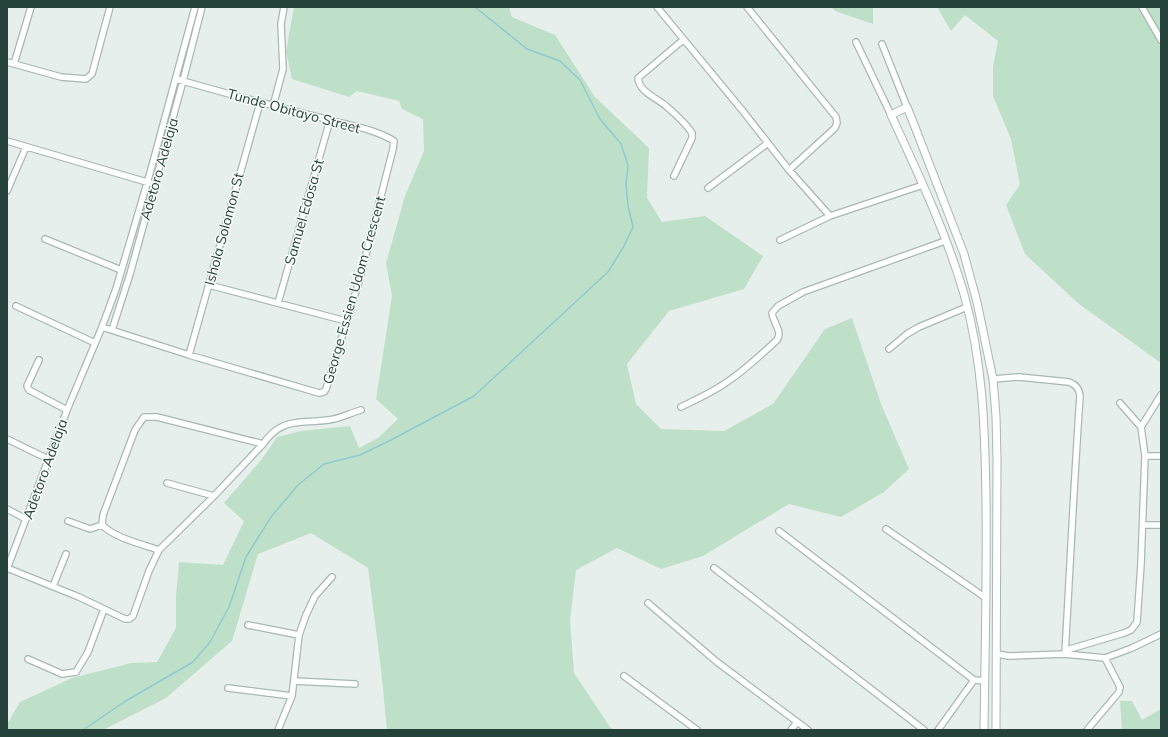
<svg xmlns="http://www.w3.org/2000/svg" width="1168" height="737" font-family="Mulish,sans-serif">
<rect width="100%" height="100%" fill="#e6efeb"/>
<path fill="#bfe0c8" d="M294,7h215l3,10 43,18 40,62 54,51 -2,50 15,24 43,-6 58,40 -19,33 -75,22 -42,53 9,40 25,25 63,2 49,-27 52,-75 27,-11 29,86 28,65 -25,23 -43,25 -52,-13 -86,52 -42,13 -44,-21 -41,22 -6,50 4,53 36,54 4,3h-227l-6,-61 -13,-101 -57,-35 -53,21 -26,87 -66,57 -63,32h-96v-6l13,-22 52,-24 59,-15 26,-1 19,-34v-32l3,-34 44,3 21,-44 -20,-18 38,-44 15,-22 24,-6 49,-5 9,22 19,-10 20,-19 -22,-20 16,-103 -6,-33 19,-67 19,-45 -1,-32 -21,-10 -3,-8 -42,-10 -8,6 -57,-18 -6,-28z
M831,7h42v17l-38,-13z
M937,7h224v356l-82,-59 -54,-50 -19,-49 14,-20 -9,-46 -18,-43v-30l5,-25 -33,-26 -14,16z
M1120,701h12l10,19 19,-11v21h-39z"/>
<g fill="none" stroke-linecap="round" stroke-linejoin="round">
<path stroke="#8ec9d4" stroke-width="1.5" d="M83,730l41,-28 69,-40 17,-20 19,-35 17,-50 25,-40 27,-32 26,-21 36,-9 29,-14 85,-45 134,-124 16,-26 9,-19 -5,-21 -2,-22 2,-19 -7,-21 -21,-25 -20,-39 -20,-19 -33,-12 -52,-42"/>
<g stroke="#a8b8b2" stroke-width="8">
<path id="minor" d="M657,7l85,103 47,60 41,46
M747,7l89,110 1,6 -2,5 -46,42
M1142,7l19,33
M856,42l35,73
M882,44l25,63
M7,62l54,15 25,2 6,-5 18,-67
M14,64l17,-57
M273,106l10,-37 -2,-45 3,-17
M7,141l143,42
M674,176l18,-38v-5c-6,-10 -17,-19 -26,-27 -9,-8 -27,-14 -28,-28l45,-38
M708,188l60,-45
M7,191l19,-44
M45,239l76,31
M780,240l50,-24 93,-31
M209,285l137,36
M278,303l52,-183
M16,306l79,37
M102,327l87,28 130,38 5,-1 2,-3 34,-111 33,-129 1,-8c-19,-12 -43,-15 -64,-21 -52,-13 -103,-26 -154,-41
M112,330l18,-56 53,-193 19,-74
M889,349l18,-15 12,-7 48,-20
M189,355l71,-252
M39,360l-12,26 2,4 38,20
M993,379l26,-2 50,5c7,3 10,6 11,14 -6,86 -10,172 -15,258l40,4 27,-10 29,-14
M681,407c16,-8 32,-15 46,-25 18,-12 34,-27 50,-42 6,-8 -4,-18 -5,-27l6,-7 25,-14 142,-51
M1141,427l20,-32
M7,439l41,20
M1145,456h16
M167,483l47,13
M7,509l19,10
M68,521l22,8 12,-4
M1143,525h18
M886,529l100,69
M779,531l195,149
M159,550c-18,-6 -44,-12 -57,-25l1,-10 32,-85 9,-13h13l106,27c19,-27 36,-20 65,-24 11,-1 22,-7 33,-10
M7,568l72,29 46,22h4l4,-3 16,-45 10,-21 55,-54 49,-52
M714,568l210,162
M7,569l60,-159 35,-83 14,-38 34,-116 45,-166
M53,586l13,-32
M648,603l69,59 91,68
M248,625l51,10
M997,654l12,2 56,-2 5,-5 54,-16 7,-3 6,-8 4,-58 4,-108 -4,-29 -21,-24
M28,659l34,15 14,-2 12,-20 16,-43
M624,676l73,54
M294,681l61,3
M228,688l64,8
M278,730l14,-34 7,-61 7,-20 9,-19 17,-19
M791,730l6,-8
M938,730l36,-50 11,1
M1087,730l32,-38 1,-5 -15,-29"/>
</g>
<g stroke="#a8b8b2" stroke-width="9">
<path id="tertiary" d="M984,730c1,-77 3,-154 2,-231 -1,-70 -3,-137 -22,-205 -18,-62 -46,-121 -73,-179l16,-8 8,20 49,127 13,48 16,77 3,37 1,43 -1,271"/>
</g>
<use href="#minor" stroke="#fff" stroke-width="5.5"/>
<use href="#tertiary" stroke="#fff" stroke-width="7"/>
</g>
<g text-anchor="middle" stroke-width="3" stroke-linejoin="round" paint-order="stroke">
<g font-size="14" fill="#24423a" stroke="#f7fbf9">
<text transform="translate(294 111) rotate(15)" y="5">Tunde Obitayo Street</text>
<text transform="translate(159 169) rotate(-74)" y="5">Adetoro Adelaja</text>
<text transform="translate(304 212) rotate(-74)" y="5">Samuel Edosa St</text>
<text transform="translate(224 229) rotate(-75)" y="5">Ishola Solomon St</text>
<text transform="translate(354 290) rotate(-74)" y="5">George Essien Udom Crescent</text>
<text transform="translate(45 469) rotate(-70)" y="5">Adetoro Adelaja</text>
</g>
</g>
<rect width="1168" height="737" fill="none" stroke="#24423a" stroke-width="16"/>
</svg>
